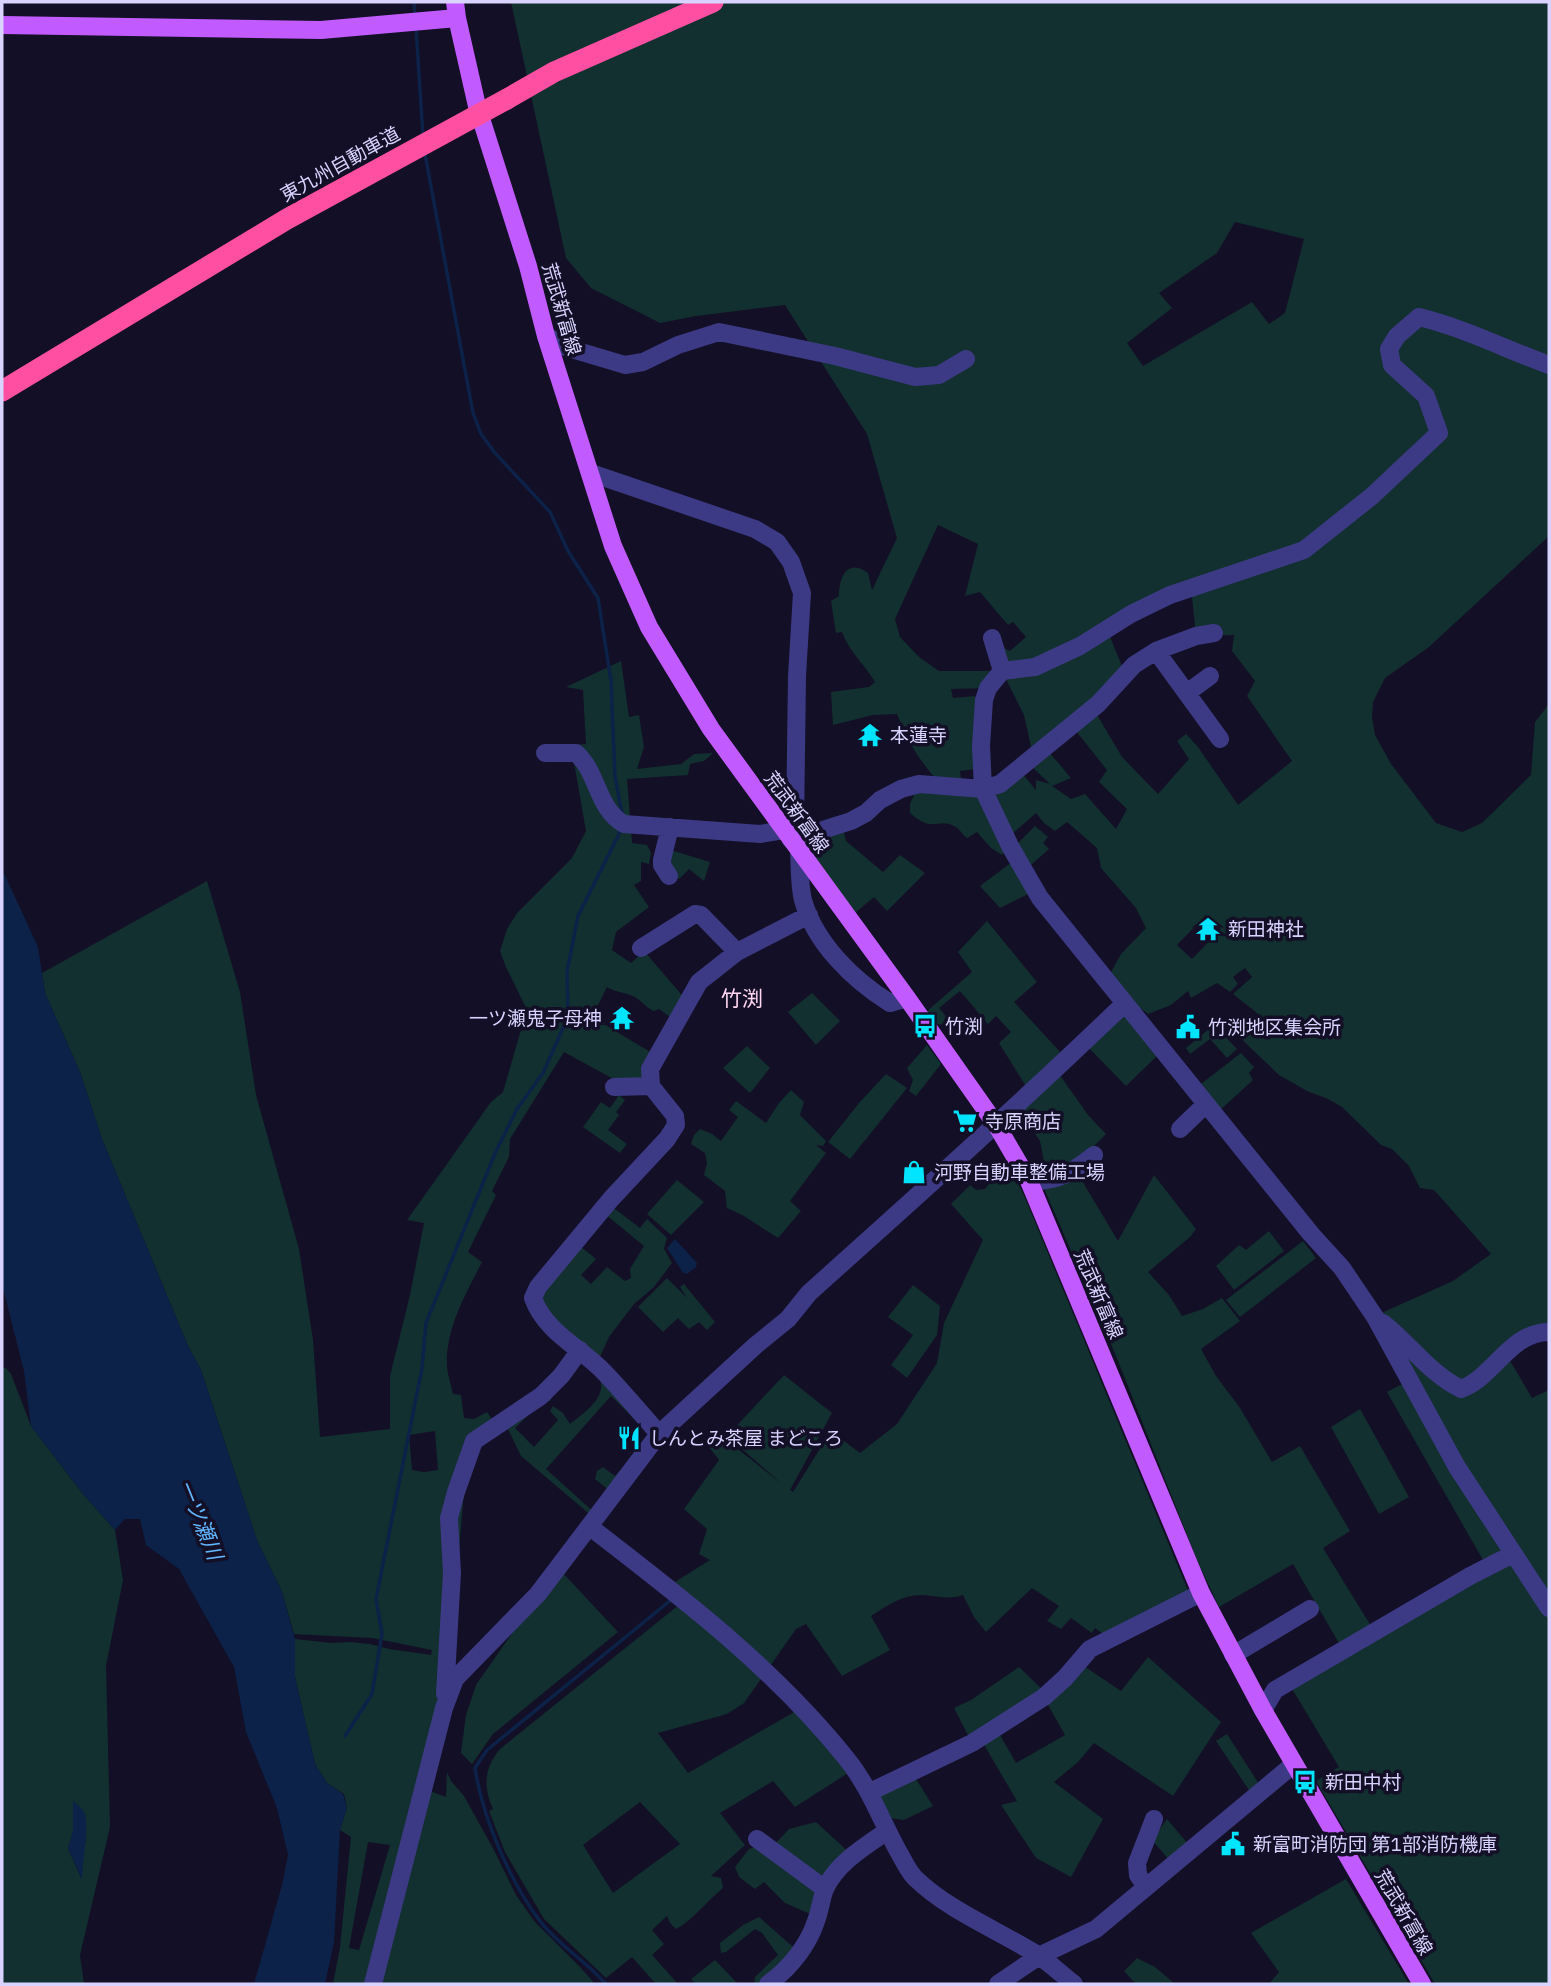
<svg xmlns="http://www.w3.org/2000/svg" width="1551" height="1986" font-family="'IBM Plex Sans','Noto Sans JP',sans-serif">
<rect width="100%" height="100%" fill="#130f26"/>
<path fill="#12302f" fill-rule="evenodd" d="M511,2h1038v534l-120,111 -44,31 -12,24 -1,16 3,17 16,29 45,59 26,9 20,-9 49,-48 4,-53 14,-18v638l-6,-10 -37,22 26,44 17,-8v210l-75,-115 -95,-171 74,-33 38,-27 -57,-64 -14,-2 -11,-22 -17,-17 -11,-4 -39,-38 -14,-8 -21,-8 -28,-16 -43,-41 14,-14 18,9 4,-4 -39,-31 19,-17 -7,-9 -12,9 5,7 -8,8 -13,-9 -26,15 -3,-7 -17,14 -23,9 -24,-18 -14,-22 11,-20 25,-26 -10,-20 -35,-40 -4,-20 -30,-26 -12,9 -11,-8 -8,-10 -25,22 -18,-40 28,-23 15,18v-10l14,4 -19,-18 18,-14 22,26 -19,8 19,13 14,-5 31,35 11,-20 -28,-27 8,-12 -35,-44 -39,30 -9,-41 -22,-44 -14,17 -37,1 2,9 22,-2 1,73 -16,2 1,8h-25c-18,-20 -29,-40 -39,-65l-24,1 -40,10 -2,-33 38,-5 6,-5c-10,-17 -27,-32 -33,-50l-6,1 -5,-32 8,-5c0,-19 8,-38 29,-23l4,17 25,-52 -30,-104 -82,-129 -89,11 -36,7 -69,-35 -25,-30zM1235,222l69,17 -19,74 -16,11 -17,-22 -109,64 -16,-23 45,-35 -13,-15 58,-40zM938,525l40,19 -13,52 15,-4 28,33 5,-3 13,15 -16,14 -6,-3 -2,23h-63l-20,-14 -19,-20 -5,-18zM1191,587l5,49 38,-1 -2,16 23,30 -8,15 45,65 -54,44 -40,-58 -12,-13 -9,7 12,18 -31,35 -36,-37 -29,-49 32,-34 -18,-45zM1204,914l17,15 -29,30 -15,-14 28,-29z
M621,661l8,56 10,-2 5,32 -7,22 44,-5 13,-10 19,-1 -9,8 -14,3 -2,11 -61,4 5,64 15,2 4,8 -2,11 -8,-2v19l-7,4 15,22 -33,25 -4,18 19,13 13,-12 43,50 -11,20 -17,-12 -5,2c-8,-3 -12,-10 -19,-14 -9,-5 -18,-4 -28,-10l-13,26 13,13 50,30 -6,30 -23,1 -64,-35 -54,87 -1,18 -17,34 4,4 -28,57 14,10c-16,32 -37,67 -35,105 1,9 4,18 6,27l8,1 3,23 10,1 13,-7 10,14 -23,15 -10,49 -15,186 -10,30 -70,278h-36l7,-37 11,-110 -11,-7 7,-22 -3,-14 -17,-11 -12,-19 -20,-87v-38l36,4 19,-1 20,2 19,5 42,6 1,-5 -60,-12 -78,-4 -12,-42 -25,-52 -56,-170 -13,-24 -86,-207 -22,-67 -35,-79 -3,-20 165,-92 33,111 16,103 43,154 14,91 7,97 70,-8v-53l20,-81 14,-72 -17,-3 84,-118 12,-10 17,-59 7,-11 -1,-14 -20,-41 -6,-16 7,-22 10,-16 55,-55 14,-27 -15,-86 15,-1 -3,-54 -17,-3zM435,1431l3,39 -14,2 -12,-2 -3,-35zM368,1842l22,3 -31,105 -10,-2z
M919,784l64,5 27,57 -8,9 -11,-7 -14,-16 -10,6c-4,-3 -8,-10 -13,-12 -16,-9 -21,8 -44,-13v-9z
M842,825l4,16 37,31 17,-17 25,18 -38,38 -13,-14 -20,17 -55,-76z
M1035,826l13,11 -5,6 6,6 -18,16 -13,-22z
M664,848l46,14 -6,19 -15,-12 -10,10 -14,-8z
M1012,862l18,31 -30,15 -20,-22z
M987,921l50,61 -23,20 49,53 -36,33 -28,-45 12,-11 -15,-16 -8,8 -28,-33 -21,17 11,13 -3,4 -12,-1 -9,-12 46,-40 -14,-20z
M812,993l28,28 -24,24 -28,-33z
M1122,1013l36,42 -32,31 -40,-41z
M1214,1025l23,24 -10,9 -17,-19 -20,15 -4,-6z
M927,1045l14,19 -25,32 -7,-5 4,-11 -6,-12z
M747,1046l23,22 -20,25 -27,-25z
M1241,1053l13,14 -5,6 4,7 -35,32 -21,-25z
M886,1074l21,14 -57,71 -22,-17 31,-39z
M1059,1074l29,41 18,19 -18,18 -13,17 43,72 36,-66 42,54 -6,8 -42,35 21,23 13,21 21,-7 19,-11 18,23 -39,28 15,27 24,32 32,54 28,-16 50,85 -27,17 51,83 113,-64 -100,-175 17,-9 104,173 41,62v366h-114l-119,-203 23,-14 -51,-85 55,-32 -50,-86 -74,43 -22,-47 -83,-209 -73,-170h7l-8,-40 -20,-29z
M791,1090l13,12 -4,13 26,26 -3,5 -7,-1 10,8 -36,48 11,10 -23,27 -34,-22 -17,-8 -2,-17 -21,-16 3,-12 -2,-10 -14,-9 3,-9 6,-6 12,5 9,7 17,-24 -9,-7 7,-9 30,22 13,-20z
M619,1095l6,5 -9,12 3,3 -11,15 19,14 -7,9 -37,-26 18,-25 9,6z
M1006,1163l17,30 168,405 -81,41 -15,-11 -3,5 -21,-15 -10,11 -14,-8 12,-15 -27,-18 -46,44 -12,-15 -11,-22c-14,5 -25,1 -39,0 -21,-1 -36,10 -53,21l19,34 -48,26 -36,-52 -10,5 -52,74 -17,11 -69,19 30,40 108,-62 52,62 -53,34 -22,-26 -53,32 25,32 -34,31 10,2 2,10c-15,12 -31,33 -47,41l-6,-6 -3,-7 -15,14 12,14 -12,11 26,29h-22l-24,-27 -26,21 -62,-59 -39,-67 -16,-41 4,-2c-10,-22 -9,-41 7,-60l185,-149 -18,-13 43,-27 -11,-6 8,-25 -23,-20 35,-49 -10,-13 3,-8 12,-1 58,46 -55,-48 57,-61 48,38 -42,77 3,2 38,-61 29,22 37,-29 40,-61 7,-40 39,-83 -32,-36 19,-19 6,5 9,-1zM640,1802l40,42 -67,49 -30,-48z
M677,1180l27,22 -33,33 -24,-21z
M610,1208l5,1 25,19 7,-9 20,19 -3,11 8,14 -18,24 -20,17 -25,33 -11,24 -56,-52v-19l38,-44 16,13 -15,16 10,9 16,-17 18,14 6,-3 -1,-9 14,-23 -39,-32z
M1269,1231l15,20 -50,39 -18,-24 23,-21 7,5z
M1303,1241l13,17 -76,59 -14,-17z
M667,1278l20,20 -7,-11 4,-3 31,38 -8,8 -8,-8 -10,7 -11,-11 -15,14 -25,-25z
M913,1285l27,21 -3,29 -30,43 -16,-13 22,-30 -25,-18z
M2,1368h4l5,6 20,52 52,68 32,36 8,50 -17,86 4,161 -30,128 4,29h-82zM73,1801l13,37 -3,17 -2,23 -13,-30 5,-17z
M598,1375l58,59 -45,58 -16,-13 2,-8 6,-4 12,9 21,-23 13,-19 -38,-38 -65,73 50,45 -3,3 -72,-61 -17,-35 52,-32 -6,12 -9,2 -26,25 19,19 24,-27 -8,-9 3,-5 10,7 7,11c15,-12 40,-28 28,-49z
M1360,1409l49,88 -30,17 -48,-87z
M562,1572l56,60 -125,102 -21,30 -11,-11 5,-38 10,-30 44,-63z
M1148,1657l73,65 -48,74 -79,-53 -16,19 -24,20 49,37 -32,58 -35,-19 -35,-53 16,-4 -37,-63 -8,5 -18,-35 17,-8 48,-33 28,27 31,-32 43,29zM1044,1698l21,37 -49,28 -20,-35z
M1227,1734l32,50 -10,6 -33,-49z
M911,1771l22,35 -29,14 -15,-2 -15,-28z
M447,1772l4,9 13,15 30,54 22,45 19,27 45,45 15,17h-218l50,-194 19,7z
M1167,1819l22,26 -19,16 -18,-21z
M816,1822l36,33 -35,62 -32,-14 -21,-21 -9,7 -16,-12 -4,-10 14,-18 9,-3 12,3 19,-20z
M1346,1879l63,105h-140l10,-12 -28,-39z
M759,1917l41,36 -32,31h-14l1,-7 23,-22 -16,-22 -7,-4 -29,23 -5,1 -1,-10 23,-18z
M1137,1958l18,9 20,17h-39l-12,-13z
M715,1960l23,24h-42l-5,-5z"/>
<path fill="#0c2248" d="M2,869l36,78 7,46 35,79 22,67 86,207 13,24 56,170 25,52 13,47v38l20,87 12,19 16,11 4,14 -7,22 -6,112 -9,42h-71l28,-99 6,-30 -11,-47 -31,-76 -12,-65 -55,-98 -33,-24 -6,-26h-15l-10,11 -32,-36 -52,-68 -7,-55 -22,-87z
M675,1239l22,24 -1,4 -9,7 -4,-1 -16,-25z
M73,1800c3,4 9,8 11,12 6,12 -2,52 -2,68l-14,-32 5,-17z"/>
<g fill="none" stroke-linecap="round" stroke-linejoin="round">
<path stroke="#0c2248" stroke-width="3.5" d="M414,2l1,15
M416,28l7,108
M425,154l48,259 8,21 14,19 55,59 18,39 30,47 13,83 4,96 7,36
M345,1736l27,-42 10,-60 -6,-35 46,-231 4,-45 70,-172 21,-42 26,-36 25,-56 -1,-45 11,-56 44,-88
M606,1984c-20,-23 -48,-39 -66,-63 -30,-39 -58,-105 -65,-153l12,-18 184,-150"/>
<path stroke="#3d3a85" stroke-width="18" d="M546,336l22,12 57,17 18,-3 35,-17 41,-13 116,24 80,21 24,-2 27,-16
M1549,365c-44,-16 -85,-37 -130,-48l-22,19 -8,13 3,16 34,31 13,37 -67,63 -68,54 -134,45 -39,19 -51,32 -45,21 -33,4 -14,17 -4,12 -3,46 2,43 27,57 30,52 271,336 31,34 33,49 82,150 92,141
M591,473l164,56 22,13 14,20 11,31 -5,83 -2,150 -4,14 60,-19 15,-8 14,-13 21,-11 18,-5 64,5 17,-5 98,-80 36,-39 22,-14 40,-15 18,-3
M992,638l10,33
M1156,651l64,88
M1187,693l23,-17
M545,753h31c22,19 21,56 48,71l136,10 24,-4
M799,850c1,16 0,34 4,50 12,43 50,80 87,103l17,-5
M669,876l-7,-11v-5l8,-33
M641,948l54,-34 6,1 36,37
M614,1087l37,-1
M1180,1129l26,-25
M1029,1181c30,1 43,-9 65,-26
M1383,1323c27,21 47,51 78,66 33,-12 49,-57 88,-57
M659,1434c-18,-21 -36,-42 -55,-62 -24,-25 -59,-40 -71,-74l5,-11 73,-88 56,-60 9,-14 -1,-9 -24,-30 -1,-17 49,-87 38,-30 72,-37
M590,1527c91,70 184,141 256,231 23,28 35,62 52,93 5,8 10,20 17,27 34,33 81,51 121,76 14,9 25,20 38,30
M1233,1655l77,-46
M445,1694l7,-121 -3,-55 7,-26 18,-51 67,-45 20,-20 19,-26
M1263,1710l12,-20 195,-114 43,-22
M870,1792l102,-49 72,-46 21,-19 25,-29 111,-56
M757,1839l68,50
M1146,1887l-8,-12 -1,-12 17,-44
M373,1984l71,-276 11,-29 83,-85 121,-160 97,-89 32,-26 21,-26c106,-95 212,-190 315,-289
M768,1984c21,-15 40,-38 48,-63 4,-10 5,-22 9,-32 12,-26 39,-42 62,-58
M998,1984l41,-28 57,-27 198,-165"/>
<path stroke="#c25bff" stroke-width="18" d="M455,2l2,16 20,88 51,160 18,70 67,210 36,81 62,102 196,269 90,128 32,55 172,412 62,117 159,274
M2,25l319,5 136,-12"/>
<path stroke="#ff4fa3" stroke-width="21" d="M507,99l47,-27 159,-70"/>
<path stroke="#ff4fa3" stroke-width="21" d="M2,391l285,-172 220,-120"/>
</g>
<defs>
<g id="temple-bare" transform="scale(1.89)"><path d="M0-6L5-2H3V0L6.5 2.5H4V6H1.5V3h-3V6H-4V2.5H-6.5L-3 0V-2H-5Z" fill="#00e5ff" stroke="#130f26" stroke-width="2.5" paint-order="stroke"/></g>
<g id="bus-bare" transform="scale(1.89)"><path d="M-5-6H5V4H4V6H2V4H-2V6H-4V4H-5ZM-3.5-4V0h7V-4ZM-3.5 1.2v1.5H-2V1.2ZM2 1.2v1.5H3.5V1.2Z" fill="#00e5ff" stroke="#130f26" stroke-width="2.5" paint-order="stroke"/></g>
<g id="civic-bare" transform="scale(1.89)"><path d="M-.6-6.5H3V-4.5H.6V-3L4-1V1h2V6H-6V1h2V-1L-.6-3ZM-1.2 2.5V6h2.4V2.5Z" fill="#00e5ff" stroke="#130f26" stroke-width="2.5" paint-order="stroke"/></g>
<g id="supermarket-bare" transform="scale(1.89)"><path d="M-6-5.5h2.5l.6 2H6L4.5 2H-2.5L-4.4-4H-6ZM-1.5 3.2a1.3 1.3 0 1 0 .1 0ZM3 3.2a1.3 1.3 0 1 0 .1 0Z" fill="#00e5ff" stroke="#130f26" stroke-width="2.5" paint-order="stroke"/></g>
<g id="shop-bare" transform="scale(1.89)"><path d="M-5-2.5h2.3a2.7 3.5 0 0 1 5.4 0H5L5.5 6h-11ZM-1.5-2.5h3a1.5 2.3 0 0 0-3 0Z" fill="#00e5ff" stroke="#130f26" stroke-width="2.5" paint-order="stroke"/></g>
<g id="restaurant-bare" transform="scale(1.89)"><path d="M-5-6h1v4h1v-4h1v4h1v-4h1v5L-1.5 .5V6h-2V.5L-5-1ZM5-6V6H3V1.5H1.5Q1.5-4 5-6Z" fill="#00e5ff" stroke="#130f26" stroke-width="2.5" paint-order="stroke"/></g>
</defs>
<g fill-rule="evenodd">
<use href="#temple-bare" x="870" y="735"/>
<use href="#temple-bare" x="1208" y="929"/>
<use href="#temple-bare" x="622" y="1018"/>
<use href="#bus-bare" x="925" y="1026"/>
<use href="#civic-bare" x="1188" y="1027"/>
<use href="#supermarket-bare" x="965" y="1121"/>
<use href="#shop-bare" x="914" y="1172"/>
<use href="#restaurant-bare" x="629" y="1438"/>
<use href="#bus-bare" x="1305" y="1782"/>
<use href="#civic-bare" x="1233" y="1844"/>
</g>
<g text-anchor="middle" stroke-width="7" stroke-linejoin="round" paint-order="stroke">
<g font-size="19" fill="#d9d4ff" stroke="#130f26">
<text transform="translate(340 164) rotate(-29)" y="7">東九州自動車道</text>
<text transform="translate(562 309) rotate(74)" y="7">荒武新富線</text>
<text transform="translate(797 812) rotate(54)" y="7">荒武新富線</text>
<text transform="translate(1099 1294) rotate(67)" y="7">荒武新富線</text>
<text transform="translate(1404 1912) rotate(60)" y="7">荒武新富線</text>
</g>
<g font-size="19" fill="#d9d4ff" stroke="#130f26" text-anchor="start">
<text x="890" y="742">本蓮寺</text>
<text x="1228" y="936">新田神社</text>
<text x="602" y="1025" text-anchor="end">一ツ瀬鬼子母神</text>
<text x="945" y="1033">竹渕</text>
<text x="1208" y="1034">竹渕地区集会所</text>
<text x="985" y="1128">寺原商店</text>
<text x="934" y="1179">河野自動車整備工場</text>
<text x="649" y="1445">しんとみ茶屋 まどころ</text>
<text x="1325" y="1789">新田中村</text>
<text x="1253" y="1851">新富町消防団 第1部消防機庫</text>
</g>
<g font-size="21" fill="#ffd6f0" stroke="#130f26">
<text x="742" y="1006">竹渕</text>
</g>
<g font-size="21" font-style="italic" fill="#62b6ff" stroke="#130f26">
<text transform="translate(200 1520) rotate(68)" y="7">一ツ瀬川</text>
</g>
</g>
<rect width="1551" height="1986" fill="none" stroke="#d9d4ff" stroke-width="7"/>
</svg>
